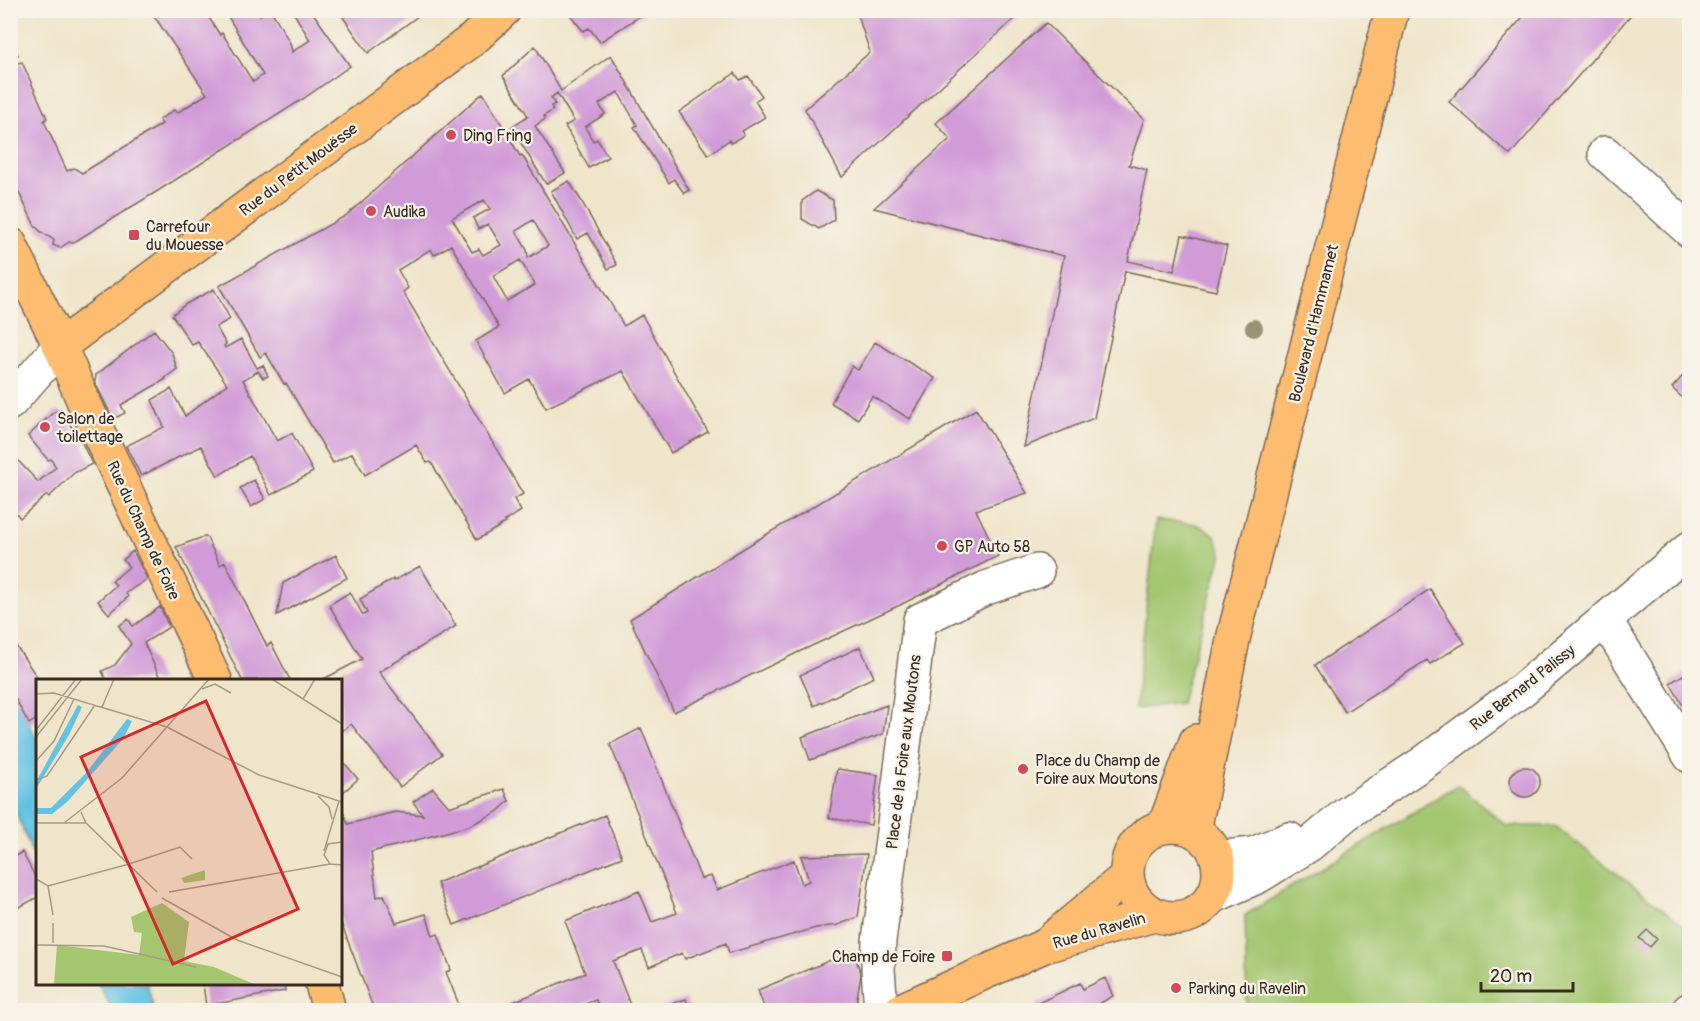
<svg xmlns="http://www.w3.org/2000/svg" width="1700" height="1021" font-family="Pangolin,sans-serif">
<rect width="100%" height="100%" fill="#f7f3e8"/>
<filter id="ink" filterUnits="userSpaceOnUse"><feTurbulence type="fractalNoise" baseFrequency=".0167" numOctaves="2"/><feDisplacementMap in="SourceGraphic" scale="12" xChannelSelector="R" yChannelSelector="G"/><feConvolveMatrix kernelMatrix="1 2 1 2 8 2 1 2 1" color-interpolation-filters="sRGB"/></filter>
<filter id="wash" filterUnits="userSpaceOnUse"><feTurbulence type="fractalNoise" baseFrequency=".008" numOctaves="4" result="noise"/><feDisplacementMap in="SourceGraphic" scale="24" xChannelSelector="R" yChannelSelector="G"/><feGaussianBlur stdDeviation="1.35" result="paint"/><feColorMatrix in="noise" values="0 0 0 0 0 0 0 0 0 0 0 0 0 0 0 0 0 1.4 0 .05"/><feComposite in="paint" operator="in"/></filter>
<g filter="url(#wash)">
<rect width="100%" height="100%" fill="#efe5cb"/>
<path fill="#a3c66f" stroke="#6f7846" stroke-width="1.5" d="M1156,520l40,4 18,10 8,19 -41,150 -46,6z
M1458,785l49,41h48l134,103v81h-442l-2,-95z"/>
<path fill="#64c2e2" stroke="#507680" stroke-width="1.5" d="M10,687l27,52v126l-26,-65z
M98,984h49l7,26h-41z"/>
<g id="blocks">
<path fill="#d19bd8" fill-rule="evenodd" d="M150,10h38l3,5 7,-5h6l16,25 2,-2 31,49 10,-7 -39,-65h33l3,5 11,-5 19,33 2,9 18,-12 -18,-30h19l39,56 -47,33 -147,93 -79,48 -4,3 -4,-1 -9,6 -7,-3 1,-5 -14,-9 -5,-5 -25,-52v-135l8,16 -3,2 2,6 5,-1 25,56 -3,3 23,50 7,-3 8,5 80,-49 -3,-4 15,-10 3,3 30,-19z
M338,10h88l-58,43z
M569,10h80l-49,32 -11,-14 -6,3 -15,-19z
M856,10h168l-182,167 -37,-68 65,-57z
M1529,10h106l-125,145 -61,-53z
M1046,23l98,96 -15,46 18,5 -19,91 46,10 8,-36 45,11 -11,45 -91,-20 -31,147 -70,29 40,-191 -190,-48 76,-69 -14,-16z
M535,46l26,45 50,-36 78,135 -5,3 -10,-14 -5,4 -35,-56 3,-2 -19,-33 -19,12 6,10 -20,13 8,14 4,-2 11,18 -19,11 -24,-42 9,-5 -17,-28 -6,5 4,6 -4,2 2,4 -9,6 1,3 -10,7 30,47 -19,11 -35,-57 17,-11 -25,-40z
M735,73l5,7 8,-4 14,20 -7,5 10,16 -23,14 2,4 -13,8 -2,-3 -21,15 -29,-43z
M483,93l37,63 2,-1 102,171 18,-11 66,117 -37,21 -48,-82 -77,37 -17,-29 -24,14 -29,-52 23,-14 -48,-82 -17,10 -3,-6 -33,21 10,18 -5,4 120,202 -9,5 7,12 -16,10v2l-28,17 -46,-78 -4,1 -11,-18 -51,30 -13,-22 -19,10 -47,-80 -2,1 -18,-31 -6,4 -41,-71 128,-71zM484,200l6,9 -17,9 5,11 10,-5 13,21 -18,10 -4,-6 -7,3 -20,-34zM533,220l15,26 -20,12 -1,-8 -11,-19zM520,260l15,25 -28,16 -14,-25z
M569,181l13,21 35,63 -9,4 -20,-36 -11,6 -26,-48z
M816,191l17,9 1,20 -15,9 -17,-10v-18z
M214,289l16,30 -14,8 10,17 -2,2 1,2 16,-9 16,29 6,-3 5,11 -5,2 -5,-7 -15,9 34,61 15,-8 21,39 -42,23 -21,-39 -32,20 -17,-30 -60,30 -15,-30 38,-19 -12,-27 19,-11 14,27 42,-32 -29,-42 -6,3 -20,-30 14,-11z
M154,330l18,23 5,16 -12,9 1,1 -45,26 4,8 -12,6 -18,-37 1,-7z
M875,342l60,36 -25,41 -38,-23 -14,23 -27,-16 21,-37 6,4z
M1689,369v35l-17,-16z
M976,409l51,84 -51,17 22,46 -98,49 -95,44 -131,63 -44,-93 124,-77z
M60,410l20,29 12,25 -18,9 -25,24 -2,-2 -27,23 -6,-8 -4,3v-61l28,30 18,-15 -5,-8 -3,1 -20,-24 26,-24z
M254,480l11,19 -14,8 -11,-19z
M206,536l14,29 5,-3 42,84 4,-3 19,37h-48l-66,-133z
M133,551l14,28 -21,14 2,4 -19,17 -11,-13 18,-16 -4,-4 17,-14 -6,-7z
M336,555l11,23 -70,37 6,-32z
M420,566l36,60 -77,46 63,82 -42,33 -49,-63 -11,8v-52h-18l40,-21 -33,-54 21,-13 13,23 4,-2 -7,-14 33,-20 1,2z
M1430,589l35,54 -35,21 -3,-4 -82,52 -30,-47z
M160,607l9,20 -25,16 17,37h-55l-4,-9 13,-6 16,-21 -12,-18 9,-7 5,7z
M10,637l29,43h-1v38l-9,6 -19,-35z
M860,647l14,30 -60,29 -14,-31z
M1689,671v45l-19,-33z
M887,705l-4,29 -73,26 -8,-23z
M641,728l60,151 10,-3 6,14 77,-30 8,24 7,-3 -8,-25 66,-2 -9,63 -20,8 -22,3 -87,25 -3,-10 -41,16 -3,-6 -33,14 -7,-17 -29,11 19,49h-32l-4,-10 -27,10h-59l-2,-6 77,-31 -20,-52 74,-30 13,31 25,-9 -67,-169z
M340,758l18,21 -18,16z
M1510 782a15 15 0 1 1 30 0a15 15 0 1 1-30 0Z
M837,769l41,6 -7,50 -42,-7z
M433,788l16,19 55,-18 5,12 -12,11 -28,14 -98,26 6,45 7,-2 12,28 30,-9 7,22 5,-2 13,36 -5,2 15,38h-87l-34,-90v-115l8,19 47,-12 28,3 -10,-13z
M605,815l17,42 -168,68 -17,-42z
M22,852l16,30v15l-28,15v-53z
M1647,930l10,9 -7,8 -11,-9z
M853,951l8,23 -6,36h-90l-7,-20z
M1105,978l8,18 -20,11 2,3h-56l-3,-6 44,-21 3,6z
M203,984h81l1,7 -70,13 1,6h-27l17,-4z
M686,999l4,11h-27l-1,-3z"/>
</g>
</g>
<g filter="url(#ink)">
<use href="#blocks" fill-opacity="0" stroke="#7a6b5b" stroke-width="1.5"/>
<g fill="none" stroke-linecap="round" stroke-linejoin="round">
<g stroke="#7a6b5b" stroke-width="36">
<path id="minor" d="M1605,153l85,78
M10,403l50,-57
M1605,620l85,136
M1217,858l36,-4 36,-15
M1212,897l47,-21 50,-31 37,-31 77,-51 100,-74 167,-141
M881,1010l-3,-41 1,-28 41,-321 66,-32 51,-17
M1689,1010h1"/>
</g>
<g stroke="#7a6b5b" stroke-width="36">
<path id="major" d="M10,244l50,102 23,54 132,280
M60,346c137,-103 275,-204 412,-306l32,-30
M1127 872a46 46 0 1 1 92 0a46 46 0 1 1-92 0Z
M1164,827l32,-86
M1194,831l40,-196 158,-625
M1052,939l75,-63
M322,984l7,26
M901,1010l143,-64 110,-31"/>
</g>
<use href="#minor" stroke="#fff" stroke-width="33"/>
<use href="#major" stroke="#fdbc70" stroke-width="33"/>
</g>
<circle fill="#9a9477" cx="1254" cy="328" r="9"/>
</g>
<g fill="#d1495b" stroke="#f7f3e8" stroke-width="2">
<circle cx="451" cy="135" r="6"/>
<circle cx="371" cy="211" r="6"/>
<rect x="128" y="229" width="12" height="12" rx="3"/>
<circle cx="45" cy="427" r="6"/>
<circle cx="942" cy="546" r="6"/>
<circle cx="1023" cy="769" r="6"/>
<rect x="941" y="950" width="12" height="12" rx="3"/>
<circle cx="1176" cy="988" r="6"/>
</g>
<g text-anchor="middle" stroke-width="4.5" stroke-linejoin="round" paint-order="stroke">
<g font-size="16" fill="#3b2a1e" stroke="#f7f3e8" text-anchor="start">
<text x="463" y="141">Ding Fring</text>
<text x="383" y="217">Audika</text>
<text x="146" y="232">Carrefour<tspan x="146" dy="18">du Mouesse</tspan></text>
<text x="57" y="424">Salon de<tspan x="57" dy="18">toilettage</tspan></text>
<text x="954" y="552">GP Auto 58</text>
<text x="1035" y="766">Place du Champ de<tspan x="1035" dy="18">Foire aux Moutons</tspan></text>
<text x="935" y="962" text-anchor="end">Champ de Foire</text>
<text x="1188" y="994">Parking du Ravelin</text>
</g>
<g font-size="16" fill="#3b2a1e" stroke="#f7f3e8">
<text transform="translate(298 169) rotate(-37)" y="6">Rue du Petit Mouësse</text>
<text transform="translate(1313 323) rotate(-76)" y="6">Boulevard d'Hammamet</text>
<text transform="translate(144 530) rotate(65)" y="6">Rue du Champ de Foire</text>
<text transform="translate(1522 687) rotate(-38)" y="6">Rue Bernard Palissy</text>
<text transform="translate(903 752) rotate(-83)" y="6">Place de la Foire aux Moutons</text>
<text transform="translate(1099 930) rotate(-16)" y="6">Rue du Ravelin</text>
</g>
</g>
<g transform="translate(36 679)">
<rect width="306" height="306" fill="#efe5cb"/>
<path d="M169,191v10l-21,3 -3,-5zM126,224l27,19 -5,39 30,6 42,18h-202l3,-40 82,10 3,-22 -8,-1 -3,-15z" fill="#a3c66f"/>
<path d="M42,26l4,2 -13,28 -33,54v-7zM91,40l5,2 -9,18 -56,63 -15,12h-16v-6h15l36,-36z" fill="#64c2e2"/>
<path fill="none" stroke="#a79a86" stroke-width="1.5" d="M236,0l70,45M166,10l13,-5 16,9M0,15l18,-1 113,34M267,20l12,-20M66,28l12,-28M131,48l92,48 83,27M0,51l40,-51M0,58l46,-58M0,82l18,-20 20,-42M0,101l11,-4 48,-71M282,117l11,11 3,12M45,133l5,11 71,69M0,144h50M28,144l58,-45 87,-99M306,163l-14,2 -4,11 6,9 12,1M288,172l15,-50M93,185l51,-17 12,12M0,200l12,7 81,-22M12,207l5,29M133,213l161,-28M126,219l75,42 105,37M17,264v-20M0,266l68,1 92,21"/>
<path fill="#d62828" fill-opacity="0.15" stroke="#d62828" stroke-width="3" d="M170,22l92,208 -125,55 -92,-207z"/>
<rect width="306" height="306" fill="none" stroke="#3b2a1e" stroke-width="3"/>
</g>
<rect width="1700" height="1021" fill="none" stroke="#f7f3e8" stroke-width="36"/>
<path d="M1481 982v9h92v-9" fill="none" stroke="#3b2a1e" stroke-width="3"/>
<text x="1490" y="982" font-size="18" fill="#3b2a1e" stroke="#f7f3e8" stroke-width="4.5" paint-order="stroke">20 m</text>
</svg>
